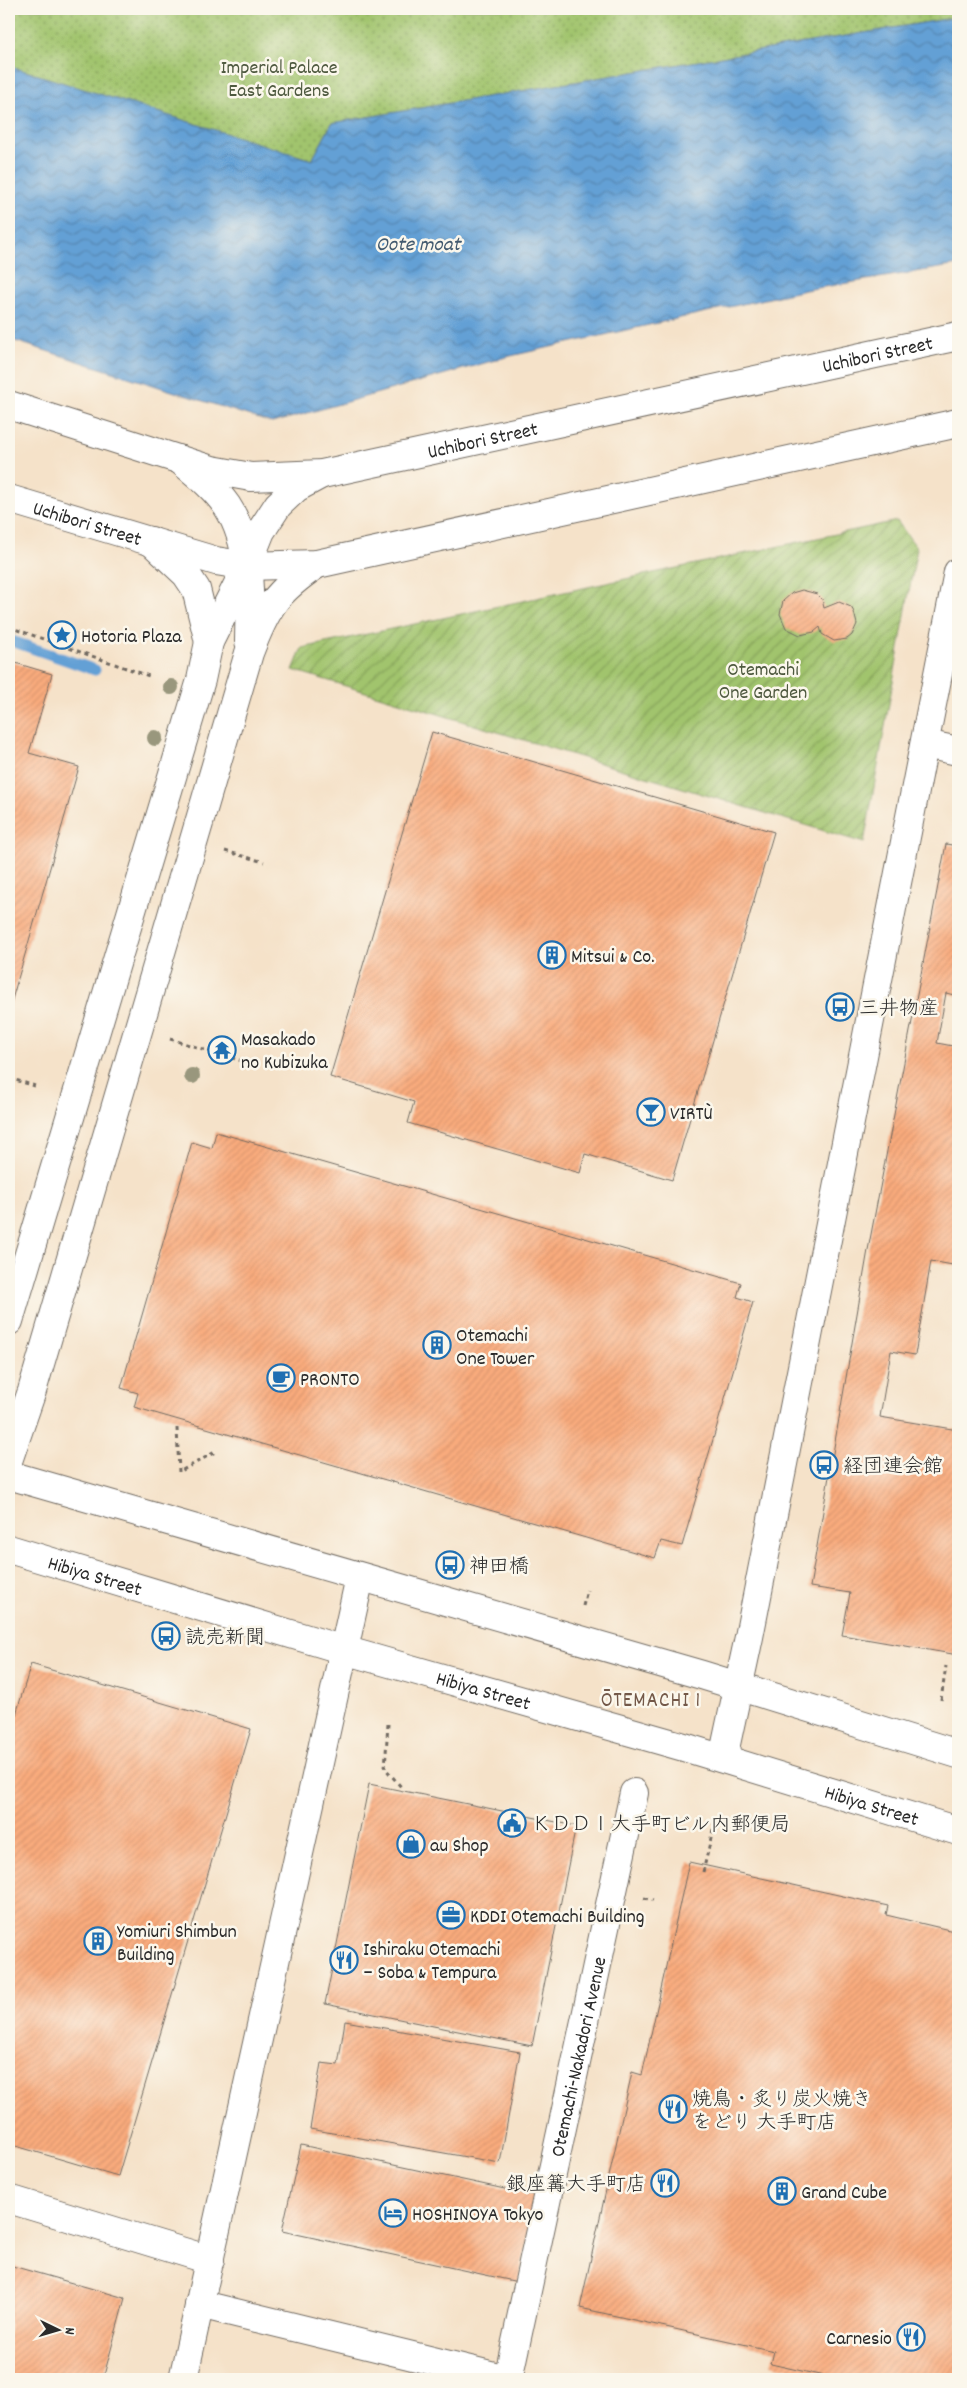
<svg xmlns="http://www.w3.org/2000/svg" width="967" height="2388" font-family="Dekko,'Klee One',sans-serif">
<defs>
<pattern id="park-dots" width="8" height="8" patternUnits="userSpaceOnUse" patternTransform="scale(1.25)"><rect width="8" height="8" fill="#a1c46d"/><path d="M2 2h.1M6 6h.1" fill="none" stroke="#839f5a" stroke-width="1.8" stroke-linecap="round"/></pattern>
<pattern id="garden-furrows" width="10" height="10" patternUnits="userSpaceOnUse" patternTransform="scale(1.25)"><rect width="10" height="10" fill="#a1c46d"/><path d="M-1 1l2-2M0 10L10 0M9 11l2-2" fill="none" stroke="#839f5a"/></pattern>
<pattern id="water-waves" width="16" height="10" patternUnits="userSpaceOnUse" patternTransform="scale(1.25)"><rect width="16" height="10" fill="#64a0d5"/><path d="M0 5q4-4 8 0t8 0" fill="none" stroke="#5383ad"/></pattern>
<pattern id="building-hatch" width="6" height="6" patternUnits="userSpaceOnUse" patternTransform="scale(1.25)"><rect width="6" height="6" fill="#f9ab7d"/><path d="M-1 1l2-2M0 6l6-6M5 7l2-2" fill="none" stroke="#d6936c"/></pattern>
</defs>
<rect width="100%" height="100%" fill="#fbf7ec"/>
<filter id="ink" filterUnits="userSpaceOnUse"><feTurbulence type="fractalNoise" baseFrequency=".02" numOctaves="2"/><feDisplacementMap in="SourceGraphic" scale="10" xChannelSelector="R" yChannelSelector="G"/><feConvolveMatrix kernelMatrix="1 2 1 2 8 2 1 2 1" color-interpolation-filters="sRGB"/></filter>
<filter id="wash" filterUnits="userSpaceOnUse"><feTurbulence type="fractalNoise" baseFrequency=".0096" numOctaves="4" result="noise"/><feDisplacementMap in="SourceGraphic" scale="20" xChannelSelector="R" yChannelSelector="G"/><feGaussianBlur stdDeviation="1.12" result="paint"/><feColorMatrix in="noise" values="0 0 0 0 0 0 0 0 0 0 0 0 0 0 0 0 0 1.4 0 .05"/><feComposite in="paint" operator="in"/></filter>
<g filter="url(#wash)">
<rect width="100%" height="100%" fill="#f5e2c9"/>
<path fill="url(#park-dots)" stroke="#66784c" d="M9,9h949v8l-626,106 -20,37 -303,-94z"/>
<path fill="url(#garden-furrows)" stroke="#66784c" d="M897,521l20,27 -53,295 -571,-173 9,-22z"/>
<path fill="url(#water-waves)" stroke="#486680" d="M958,17v248l-153,25 -299,67 -234,66 -263,-84v-273l303,94 20,-37z"/>
<g fill="none" stroke-linecap="round" stroke-linejoin="round">
<path stroke="#64a0d5" stroke-width="11" d="M9,640l86,30"/>
</g>
<g id="blocks">
<path fill="url(#building-hatch)" d="M802,590l15,4 5,5 2,9 15,-6 12,5 3,5 3,12 -5,11 -5,4 -13,2 -12,-7 -2,-7 -6,5 -14,3 -14,-7 -6,-14 3,-13 9,-8z
M9,661l43,13 -23,79 50,14 -70,243z
M432,732l342,100 -102,348 -87,-26 -5,19 -172,-50 6,-21 -84,-25z
M946,844l12,2v150l-12,-3 -9,50 21,4v219l-27,-5 -16,94 -24,-4 -11,66 78,13v225l-116,-20 8,-42 -40,-6 58,-337z
M216,1132l525,151 -4,14 16,5 -71,244 -21,-5 -6,17 -521,-151 4,-14 -17,-5 71,-246 20,6z
M31,1664l220,65 -133,447 -109,-32v-406z
M369,1784l207,42 -44,220 -207,-42z
M689,1862l199,44 -2,9 72,17v447h-121l-66,-15 3,-13 -194,-43 52,-236 10,3z
M345,2021l175,31 -20,111 -190,-34 11,-66 17,2z
M301,2145l236,51 -19,86 -236,-51z
M9,2265l116,33 -22,81h-94z"/>
</g>
</g>
<g filter="url(#ink)">
<use href="#blocks" fill-opacity="0" stroke="#726b62" stroke-width="1"/>
<g fill="none" stroke-linecap="round" stroke-linejoin="round">
<g stroke="#726b62" stroke-width="30">
<g id="minor">
<path d="M180,460c17,14 34,27 47,46 25,38 23,91 22,135"/>
<path d="M151,541l35,33 10,15 13,53"/>
<path d="M925,744l33,7"/>
<path d="M9,1321l192,-641 8,-38 38,-76 14,-35 17,-26 18,-17 26,-14"/>
<path d="M9,1458l23,-67 217,-738c18,-47 27,-61 68,-89"/>
<path d="M723,1758l26,-121 209,-1065"/>
<path d="M9,2199l201,61"/>
<path d="M199,2304l308,75"/>
<path d="M183,2379l177,-802"/>
<path id="s1" d="M508,2379l126,-586"/>
</g>
</g>
<g stroke="#726b62" stroke-width="30">
<g id="major">
<path id="s2" d="M9,405l203,65 39,7 71,-3 636,-138"/>
<path id="s3" d="M9,499l207,62 31,5 70,-2 641,-141"/>
<path d="M9,1475l693,200 256,79"/>
<path id="s4" d="M9,1549l335,101 340,97 274,84"/>
</g>
</g>
<path stroke="#726b62" stroke-width="3" stroke-dasharray="4 4" stroke-linecap="butt" d="M9,627l140,49
M225,851l39,11
M170,1039l72,22
M9,1078l26,8
M177,1428l2,44 38,-21
M583,1606l4,-16
M941,1700l5,-34
M388,1724l-3,44 17,20
M703,1872l13,-55
M644,1898l9,2"/>
<use href="#minor" stroke="#fff" stroke-width="28"/>
<use href="#major" stroke="#fff" stroke-width="28"/>
</g>
<g fill="#99977d">
<circle cx="171" cy="687" r="8"/>
<circle cx="155" cy="738" r="8"/>
<circle cx="192" cy="1076" r="8"/>
</g>
</g>
<defs>
<g id="sight-ring" transform="scale(1.4375)"><circle r="9.5" fill="#fbf7ec" stroke="#1f6fb2" stroke-width="1.5"/><path d="M0-6L1.8-2.2L6-1.7L2.9 1.2L3.7 5.4L0 3.3L-3.7 5.4L-2.9 1.2L-6-1.7L-1.8-2.2Z" fill="#1f6fb2"/></g>
<g id="building-ring" transform="scale(1.4375)"><circle r="9.5" fill="#fbf7ec" stroke="#1f6fb2" stroke-width="1.5"/><path d="M-4-6H4V6H1V3H-1V6H-4ZM-2.5-4.3h1.7v1.8h-1.7ZM.8-4.3h1.7v1.8H.8ZM-2.5-1h1.7V.8h-1.7ZM.8-1h1.7V.8H.8Z" fill="#1f6fb2"/></g>
<g id="bus-ring" transform="scale(1.4375)"><circle r="9.5" fill="#fbf7ec" stroke="#1f6fb2" stroke-width="1.5"/><path d="M-5-6H5V4H4V6H2V4H-2V6H-4V4H-5ZM-3.5-4V0h7V-4ZM-3.5 1.2v1.5H-2V1.2ZM2 1.2v1.5H3.5V1.2Z" fill="#1f6fb2"/></g>
<g id="temple-ring" transform="scale(1.4375)"><circle r="9.5" fill="#fbf7ec" stroke="#1f6fb2" stroke-width="1.5"/><path d="M0-6L5-2H3V0L6.5 2.5H4V6H1.5V3h-3V6H-4V2.5H-6.5L-3 0V-2H-5Z" fill="#1f6fb2"/></g>
<g id="bar-ring" transform="scale(1.4375)"><circle r="9.5" fill="#fbf7ec" stroke="#1f6fb2" stroke-width="1.5"/><path d="M-6-5H6L.8 .8V4.5H3.5V6h-7V4.5H-.8V.8Z" fill="#1f6fb2"/></g>
<g id="cafe-ring" transform="scale(1.4375)"><circle r="9.5" fill="#fbf7ec" stroke="#1f6fb2" stroke-width="1.5"/><path d="M-5.5-4.5H6V0H3Q3 3.5 0 3.5H-2.5Q-5.5 3.5-5.5 0ZM3-3.2v2h1.7v-2ZM-6 4.5H4V6H-6Z" fill="#1f6fb2"/></g>
<g id="civic-ring" transform="scale(1.4375)"><circle r="9.5" fill="#fbf7ec" stroke="#1f6fb2" stroke-width="1.5"/><path d="M-.6-6.5H3V-4.5H.6V-3L4-1V1h2V6H-6V1h2V-1L-.6-3ZM-1.2 2.5V6h2.4V2.5Z" fill="#1f6fb2"/></g>
<g id="shop-ring" transform="scale(1.4375)"><circle r="9.5" fill="#fbf7ec" stroke="#1f6fb2" stroke-width="1.5"/><path d="M-5-2.5h2.3a2.7 3.5 0 0 1 5.4 0H5L5.5 6h-11ZM-1.5-2.5h3a1.5 2.3 0 0 0-3 0Z" fill="#1f6fb2"/></g>
<g id="office-ring" transform="scale(1.4375)"><circle r="9.5" fill="#fbf7ec" stroke="#1f6fb2" stroke-width="1.5"/><path d="M-6-3h4V-5.5h4V-3h4V5H-6ZM-1-4.5V-3h2v-1.5ZM-6 0V1H6V0Z" fill="#1f6fb2"/></g>
<g id="restaurant-ring" transform="scale(1.4375)"><circle r="9.5" fill="#fbf7ec" stroke="#1f6fb2" stroke-width="1.5"/><path d="M-5-6h1v4h1v-4h1v4h1v-4h1v5L-1.5 .5V6h-2V.5L-5-1ZM5-6V6H3V1.5H1.5Q1.5-4 5-6Z" fill="#1f6fb2"/></g>
<g id="hotel-ring" transform="scale(1.4375)"><circle r="9.5" fill="#fbf7ec" stroke="#1f6fb2" stroke-width="1.5"/><path d="M-6-4.5h1.5V1H6V5H4.5V3h-9V5H-6ZM-4 0a1.8 1.8 0 1 1 3.6 0ZM.5 0V-2.5h3Q6-2.5 6 0Z" fill="#1f6fb2"/></g>
</defs>
<g fill-rule="evenodd">
<use href="#sight-ring" x="62" y="635"/>
<use href="#building-ring" x="552" y="955"/>
<use href="#bus-ring" x="840" y="1007"/>
<use href="#temple-ring" x="222" y="1050"/>
<use href="#bar-ring" x="651" y="1112"/>
<use href="#building-ring" x="437" y="1345"/>
<use href="#cafe-ring" x="281" y="1378"/>
<use href="#bus-ring" x="824" y="1465"/>
<use href="#bus-ring" x="450" y="1565"/>
<use href="#bus-ring" x="166" y="1636"/>
<use href="#civic-ring" x="512" y="1823"/>
<use href="#shop-ring" x="411" y="1844"/>
<use href="#office-ring" x="451" y="1915"/>
<use href="#building-ring" x="98" y="1941"/>
<use href="#restaurant-ring" x="344" y="1960"/>
<use href="#restaurant-ring" x="673" y="2109"/>
<use href="#restaurant-ring" x="665" y="2183"/>
<use href="#building-ring" x="782" y="2191"/>
<use href="#hotel-ring" x="393" y="2213"/>
<use href="#restaurant-ring" x="911" y="2337"/>
</g>
<g text-anchor="middle" stroke-width="5" stroke-linejoin="round" paint-order="stroke">
<g font-size="20" fill="#4e593f" stroke="#fbf7ec">
<text x="279" y="73">Imperial Palace<tspan x="279" dy="23">East Gardens</tspan></text>
<text x="763" y="675">Otemachi<tspan x="763" dy="23">One Garden</tspan></text>
</g>
<g font-size="20" fill="#2b2b2b" stroke="#fbf7ec">
<text dy="7" stroke="none"><textPath href="#s2" startOffset="892">Uchibori Street</textPath></text>
<text dy="7" stroke="none"><textPath href="#s2" startOffset="488">Uchibori Street</textPath></text>
<text dy="7" stroke="none"><textPath href="#s3" startOffset="82">Uchibori Street</textPath></text>
<text dy="7" stroke="none"><textPath href="#s4" startOffset="90">Hibiya Street</textPath></text>
<text dy="7" stroke="none"><textPath href="#s4" startOffset="495">Hibiya Street</textPath></text>
<text dy="7" stroke="none"><textPath href="#s4" startOffset="900">Hibiya Street</textPath></text>
<text dy="7" stroke="none"><textPath href="#s1" startOffset="330">Otemachi-Nakadori Avenue</textPath></text>
</g>
<g font-size="20" fill="#2b2b2b" stroke="#fbf7ec" text-anchor="start">
<text x="81" y="642">Hotoria Plaza</text>
<text x="571" y="962">Mitsui &amp; Co.</text>
<text x="859" y="1014">三井物産</text>
<text x="241" y="1045">Masakado<tspan x="241" dy="23">no Kubizuka</tspan></text>
<text x="670" y="1119">VIRTÙ</text>
<text x="456" y="1341">Otemachi<tspan x="456" dy="23">One Tower</tspan></text>
<text x="300" y="1385">PRONTO</text>
<text x="843" y="1472">経団連会館</text>
<text x="469" y="1572">神田橋</text>
<text x="185" y="1643">読売新聞</text>
<text x="531" y="1830">ＫＤＤＩ大手町ビル内郵便局</text>
<text x="430" y="1851">au Shop</text>
<text x="470" y="1922">KDDI Otemachi Building</text>
<text x="117" y="1937">Yomiuri Shimbun<tspan x="117" dy="23">Building</tspan></text>
<text x="363" y="1955">Ishiraku Otemachi<tspan x="363" dy="23">– Soba &amp; Tempura</tspan></text>
<text x="692" y="2105">焼鳥・炙り炭火焼き<tspan x="692" dy="23">をどり 大手町店</tspan></text>
<text x="646" y="2190" text-anchor="end">銀座篝大手町店</text>
<text x="801" y="2198">Grand Cube</text>
<text x="412" y="2220">HOSHINOYA Tokyo</text>
<text x="892" y="2344" text-anchor="end">Carnesio</text>
</g>
<g font-size="21" font-style="italic" fill="#425a6f" stroke="#fbf7ec">
<text x="418" y="250">Oote moat</text>
</g>
<g font-size="21" letter-spacing="1" fill="#735848" stroke="#fbf7ec">
<text x="651" y="1706">ŌTEMACHI 1</text>
</g>
</g>
<rect width="967" height="2388" fill="none" stroke="#fbf7ec" stroke-width="30"/>
<g transform="translate(58 2330) rotate(95)" stroke="#fbf7ec" stroke-width="4" paint-order="stroke">
<path d="M0-4L9 19L0 12L-9 19Z" fill="#2b2b2b"/>
<text y="-8" font-size="14" font-weight="bold" text-anchor="middle" fill="#2b2b2b">N</text>
</g>
</svg>
